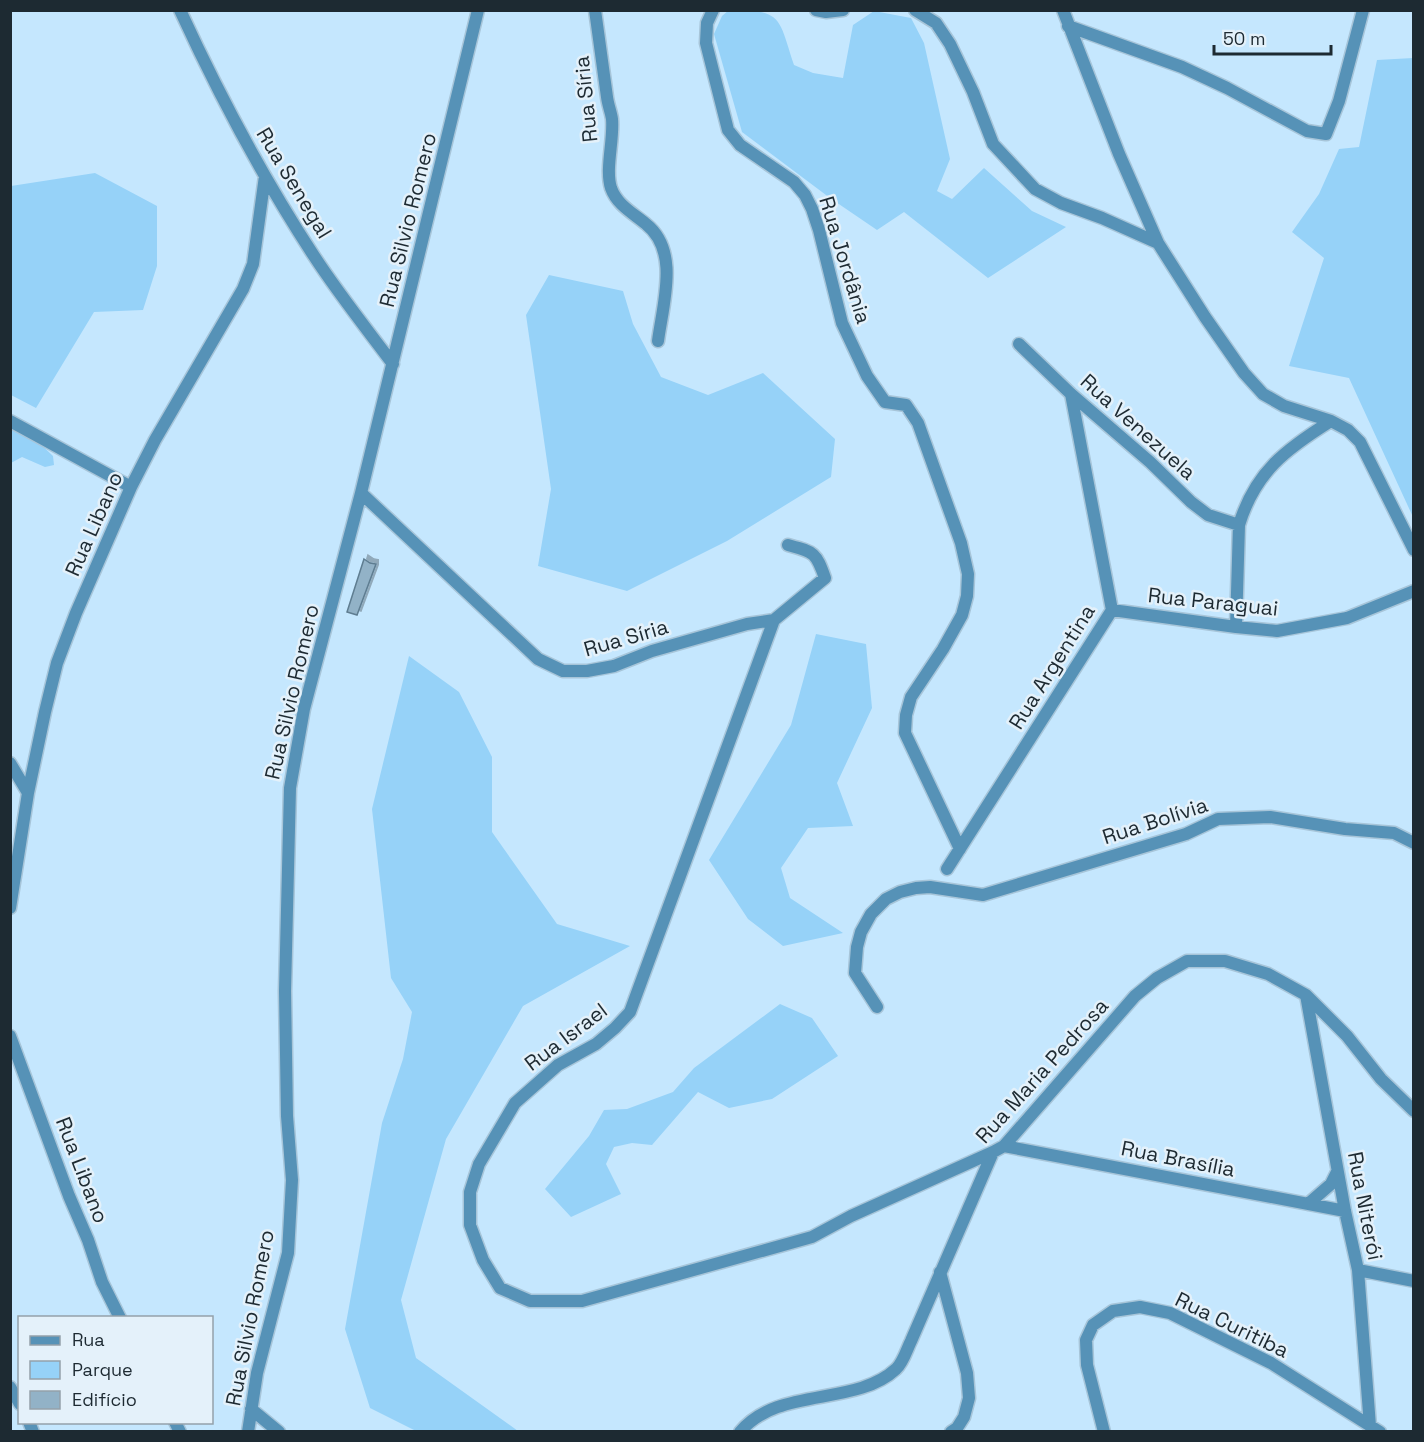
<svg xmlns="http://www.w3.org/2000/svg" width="1424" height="1442" font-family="'Space Grotesk',sans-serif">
<defs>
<filter id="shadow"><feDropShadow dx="4" dy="-4" stdDeviation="0" flood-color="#0004"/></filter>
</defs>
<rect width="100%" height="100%" fill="#c5e7fe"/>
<path fill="#96d2f8" d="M729,10c54,0 49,7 65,55l19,8 30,5 10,-53 21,-14 37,7 13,25 26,116 -13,32 15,8 32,-31 48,43 34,16 -78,51 -84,-66 -27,18 -47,-32 -88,-66 -28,-98 8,-18z
M1413,58h1l-1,459 -64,-139 -60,-12 35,-108 -32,-26 27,-38 20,-45 20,-2 18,-87z
M95,173l62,33v60l-14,44 -49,2 -58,96 -25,-13v-209z
M549,275l74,16 10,33 28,53 47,18 55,-22 72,66 -4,38 -104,64 -100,50 -89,-25 13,-77 -25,-174z
M10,426l25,13 18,17 1,9 -9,2 -23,-10 -11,6z
M816,634l50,10 6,64 -35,75 16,43 -45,2 -27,40 9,30 53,35 -60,13 -35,-27 -39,-59 82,-135z
M409,656l50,36 33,65v75l65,92 73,22 -107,60 -77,133 -45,161 15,58 102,73h-102l-46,-23 -25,-79 37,-206 21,-64 9,-47 -21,-34 -19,-169z
M780,1004l32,14 26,38 -66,43 -43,9 -31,-16 -46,53 -20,-2 -18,4 -8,17 15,30 -50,23 -26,-28 44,-53 15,-26 23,-1 46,-17 21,-24z"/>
<path fill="#92b2c7" stroke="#5e7d91" stroke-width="1.5" filter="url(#shadow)" d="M364,559l6,4 6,1 -19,51 -10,-3z"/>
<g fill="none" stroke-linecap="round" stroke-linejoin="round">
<g stroke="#a7c5d9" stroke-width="15">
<path id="minor" d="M180,10c39,85 83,168 134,246 24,37 52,72 79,108
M595,10c4,29 8,58 12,87 1,8 4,15 5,22 2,21 -7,50 -1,69 6,17 22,25 35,36 34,27 17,79 12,117
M713,10l-6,13 -1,20 22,87 12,15 54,37 11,13 7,14 7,21 23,93 25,53 18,26 21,3 12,18 43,120 7,31 -1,22 -5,19 -19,34 -32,48 -5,18 -1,18 55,116
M816,10l10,2 17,-2
M915,10l21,13 14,21 23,48 20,52 42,45 26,14 41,15 56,25
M1063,10l56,144 39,89 47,74 39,56 19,21 21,12 47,15 17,9 12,12 54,108
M1068,26l114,41 45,21 80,43 19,3 13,-33 24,-91
M1019,344l52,50 79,68 41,40 17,13 31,10
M10,421l121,66
M361,493l177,166 25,12h24l27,-5 38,-15 95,-27 27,-4 51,-42c-9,-26 -11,-26 -37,-33
M1112,610l124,17 41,4 70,-13 67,-27
M774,620l-144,392 -15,16 -19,16 -38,21 -43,38 -36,61 -9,28v33l13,35 17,28 30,13h52l230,-64 39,-21 142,-64 11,-6 131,-150 22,-18 30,-17h38l43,13 38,21 41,41 34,43 33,32
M1236,627l3,-102c16,-53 47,-76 92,-104
M10,763l18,30
M947,869l165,-259 -41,-216
M10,908l18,-115 17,-81 12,-49 19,-50 55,-126 24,-47 88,-151 10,-25 12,-88
M1306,995l39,216 13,59 12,156
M877,1007l-22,-34 2,-26 4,-15 10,-18 15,-15 14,-7 16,-4 14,-1 53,8 203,-61 32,-15 52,-2 75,12 49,4 20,10
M10,1036l59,160 19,44 14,42 18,36
M1004,1146l341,65
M1308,1204l23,-20 6,-12
M1358,1270l56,11
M940,1272l27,101 2,25 -5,19 -7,11 -6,4
M10,1387l10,17
M251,1409l28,23
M29,1422l4,10
M175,1422l5,10
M248,1432l9,-59 31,-120 4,-73 -5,-64 -2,-125 5,-203 14,-79 57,-216 117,-483
M740,1432c38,-46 115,-25 156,-63 7,-6 11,-20 15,-28l82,-189
M1104,1432l-17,-67 -1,-25 7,-15 20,-14 27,-4 30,6 101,50 109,69"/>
</g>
<use href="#minor" stroke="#5692b7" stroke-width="12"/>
</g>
<g text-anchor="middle" stroke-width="5" stroke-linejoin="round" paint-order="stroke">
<g font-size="21" fill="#1d2a32" stroke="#e4f1fa">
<text transform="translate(586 99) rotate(-96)" y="7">Rua Síria</text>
<text transform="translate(294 183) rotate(59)" y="7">Rua Senegal</text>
<text transform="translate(408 220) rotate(-76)" y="7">Rua Silvio Romero</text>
<text transform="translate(845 260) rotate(73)" y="7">Rua Jordânia</text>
<text transform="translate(1138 427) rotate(42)" y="7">Rua Venezuela</text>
<text transform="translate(94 524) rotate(-66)" y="7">Rua Libano</text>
<text transform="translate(1213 602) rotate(6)" y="7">Rua Paraguai</text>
<text transform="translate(626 638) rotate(-16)" y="7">Rua Síria</text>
<text transform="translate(1052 667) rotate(-58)" y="7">Rua Argentina</text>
<text transform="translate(292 692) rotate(-77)" y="7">Rua Silvio Romero</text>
<text transform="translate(1155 821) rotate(-18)" y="7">Rua Bolívia</text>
<text transform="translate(566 1037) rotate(-37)" y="7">Rua Israel</text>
<text transform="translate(1042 1071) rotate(-48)" y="7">Rua Maria Pedrosa</text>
<text transform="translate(1178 1159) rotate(11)" y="7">Rua Brasília</text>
<text transform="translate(82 1170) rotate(69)" y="7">Rua Libano</text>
<text transform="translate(1365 1206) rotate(79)" y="7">Rua Niterói</text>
<text transform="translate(250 1318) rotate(-79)" y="7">Rua Silvio Romero</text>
<text transform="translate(1232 1325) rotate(26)" y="7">Rua Curitiba</text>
</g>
</g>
<rect width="1424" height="1442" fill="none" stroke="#1d2a32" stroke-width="24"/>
<rect x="18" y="1316" width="195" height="108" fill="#e4f1fa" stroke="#94a1aa" stroke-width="1.5"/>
<rect x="30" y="1336" width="30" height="9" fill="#5692b7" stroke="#94a1aa" stroke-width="1.5"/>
<text x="72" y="1346" font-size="18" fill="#1d2a32">Rua</text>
<rect x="30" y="1361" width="30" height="18" fill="#96d2f8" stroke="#94a1aa" stroke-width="1.5"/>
<text x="72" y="1376" font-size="18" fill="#1d2a32">Parque</text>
<rect x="30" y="1391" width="30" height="18" fill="#92b2c7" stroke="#94a1aa" stroke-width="1.5"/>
<text x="72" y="1406" font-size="18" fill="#1d2a32">Edifício</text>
<path d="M1214 45v9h117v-9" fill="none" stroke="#1d2a32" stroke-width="3"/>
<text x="1223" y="45" font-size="18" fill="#1d2a32" stroke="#e4f1fa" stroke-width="4.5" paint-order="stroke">50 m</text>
</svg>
